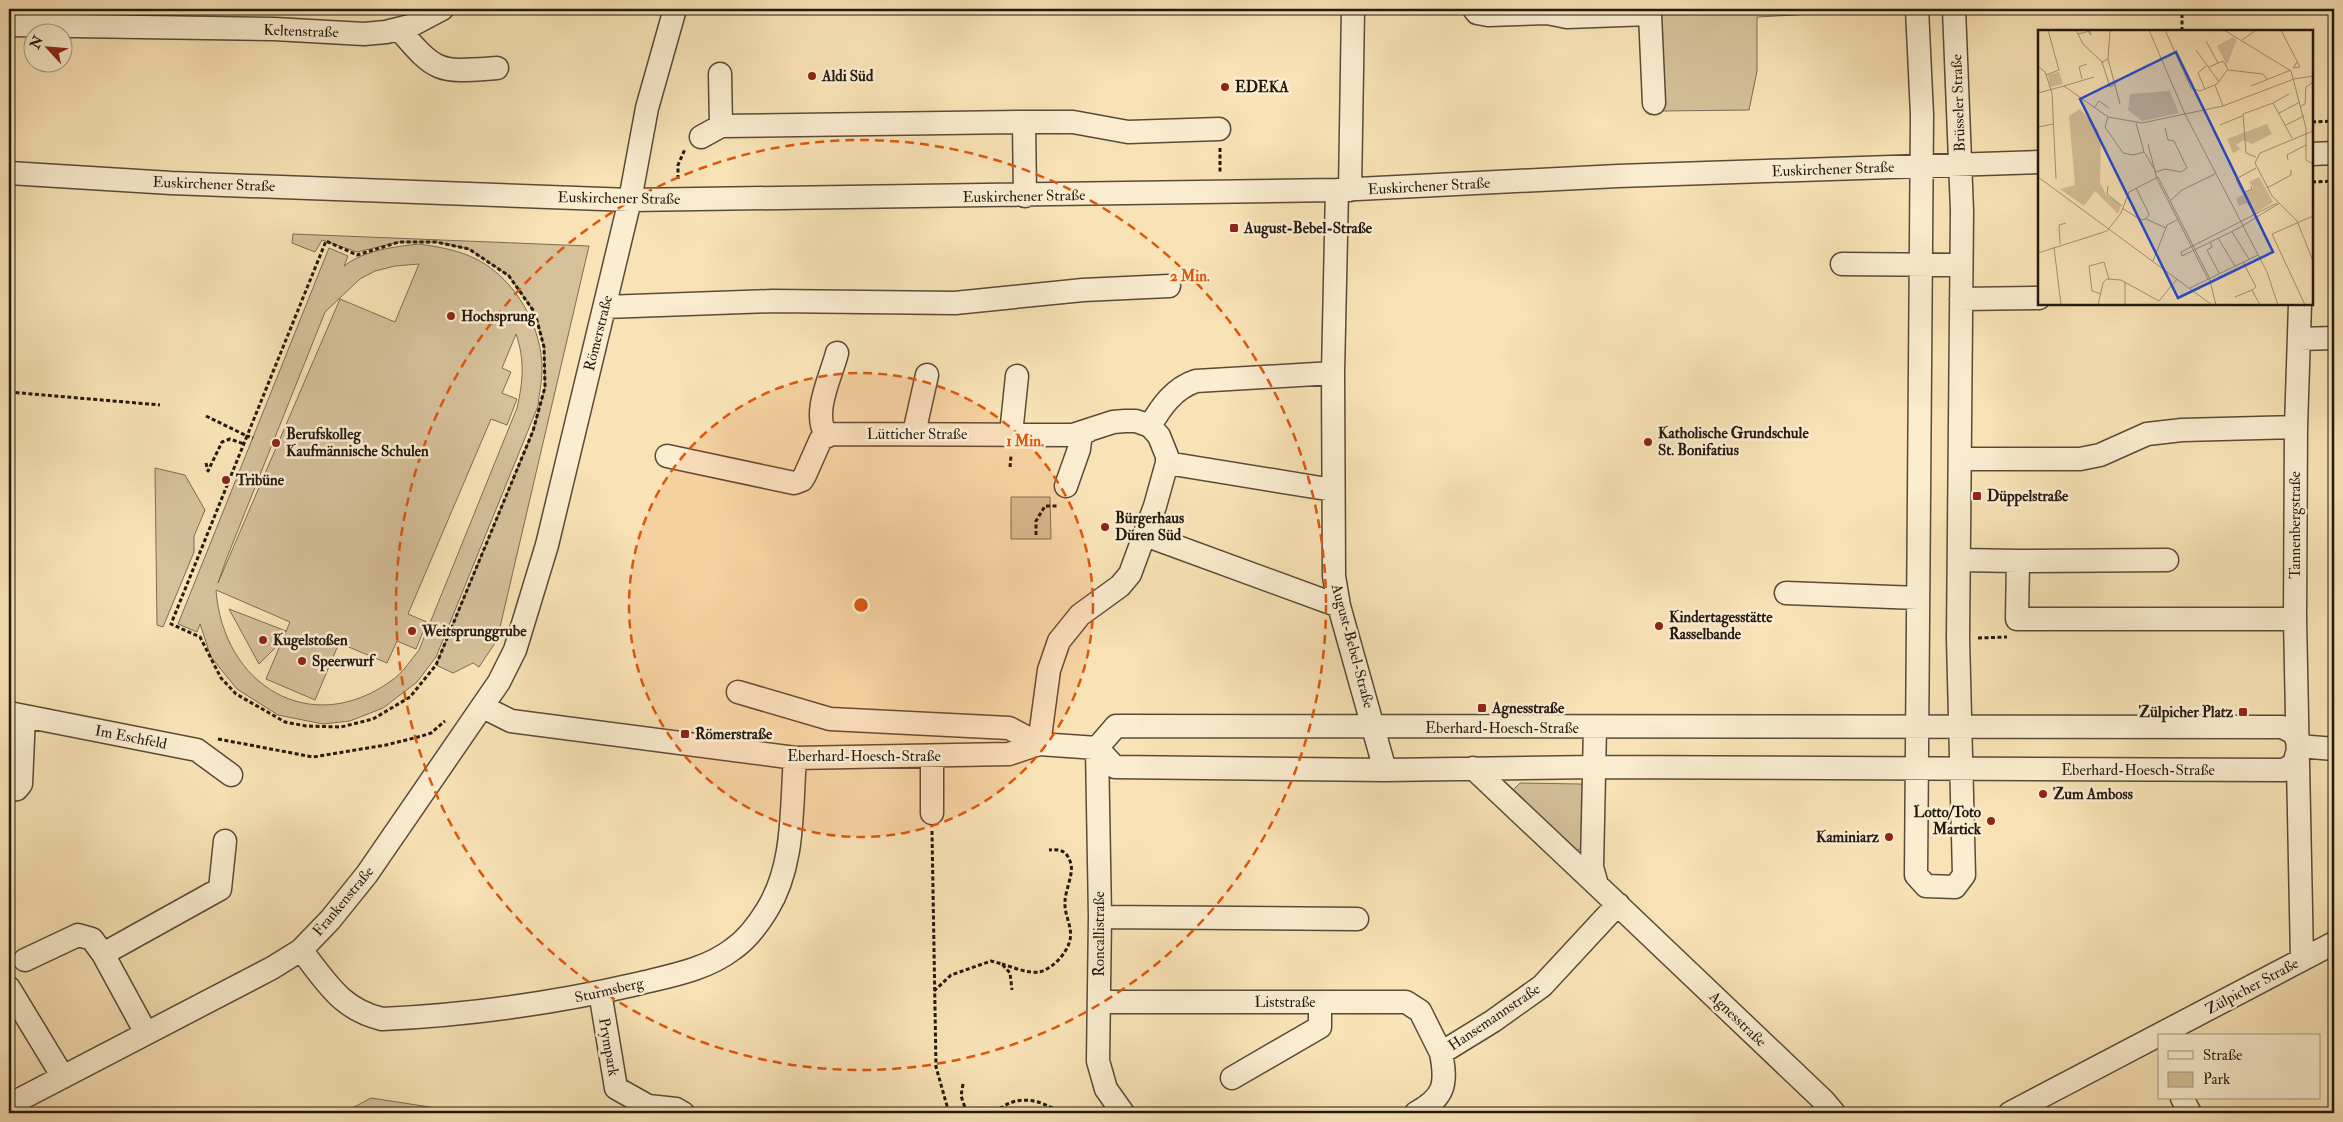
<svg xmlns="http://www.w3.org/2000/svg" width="2343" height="1122" font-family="'IM FELL Double Pica',serif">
<rect width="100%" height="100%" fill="#f9e3b6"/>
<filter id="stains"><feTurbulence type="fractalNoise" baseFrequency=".004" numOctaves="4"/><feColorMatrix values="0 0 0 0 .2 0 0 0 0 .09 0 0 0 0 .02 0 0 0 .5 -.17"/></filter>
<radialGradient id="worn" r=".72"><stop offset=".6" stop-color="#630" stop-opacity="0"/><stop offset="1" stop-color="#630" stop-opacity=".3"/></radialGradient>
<path fill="#d5c09a" stroke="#7c6c56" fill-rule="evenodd" d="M1657,9h232l1,1 -133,7v54l-8,39 -87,1z
M293,234l296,12 -92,394 -18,27 -6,-4 -20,10 -17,-8 97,-234 12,-44 -1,-40 -9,-34 -26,-37 -40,-27 -33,-7h-37l-42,10 -35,-12 -7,12 -23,-9z
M419,244c20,3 40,6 59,16 38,20 65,68 64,111 0,12 -3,23 -4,35l-102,251 -19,25 -34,26 -33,13 -27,3 -45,-9 -41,-26 -26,-32 -11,-33 -3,8 -19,-8 151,-376 19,8 -4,10c21,-16 49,-19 75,-22zM419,264l-24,58 -55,-23 -122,284 8,-23 99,-248 35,-33 15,-8 20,-5zM516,334c9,26 7,48 1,74l-98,242c-9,11 -16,23 -28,31 -81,58 -168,4 -175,-91l74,32 -24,57 49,21 24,-57 48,20 10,-22 19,8 11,-27 -19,-8 83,-195 16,6 10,-26 -15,-6 9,-21 -9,-4z
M155,468l30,7 20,35 -11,26v16l-31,75 -6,-2z
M1011,497h39l1,42h-40z
M229,609l57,22 -11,17 -16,16z
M1520,783l61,1 4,8 -3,56 -7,3 -64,-59z
M371,1098l98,15h-126z"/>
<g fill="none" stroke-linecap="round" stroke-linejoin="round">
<g stroke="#584b3a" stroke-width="25">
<path id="minor" d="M1474,9l3,4 11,2 59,-2 20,4 83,-3v-5
M1917,9l5,106 -6,760 10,11 29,1 9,-12 -6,-237 4,-427 -8,-202
M1650,14l4,89
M9,25l265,4 90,5 22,-2 24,-6 32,-17
M399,29c38,45 40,43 98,39
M720,74l1,52
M1024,122l1,74
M701,137l20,-11 303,-4h49l55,10 91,-3
M2312,154l22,-1
M9,173l162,10 459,17 707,-10 281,-14 421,-14
M1337,190l-4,183 1,203 5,30 46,164
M1350,190l3,-181
M1842,264l119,1
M1961,299l78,-1
M2300,304l-4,123 -1,192 7,340
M605,307l168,-6 182,2 128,-13 86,-4
M2300,339l34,-1
M1150,426c11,-19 24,-38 46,-45l137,-8
M914,433l13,-58
M1011,434l6,-58
M826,435c-14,-23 5,-58 11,-82
M667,456l127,27 8,-3 3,-5 16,-36 11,-5 241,1 40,-13 12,-1h11l14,5 9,10 8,20v7l-12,43 -25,68 -10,12 -40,29 -21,26 -10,29 -10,74
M1961,459h119l20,-4 47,-21 35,-4 114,-3
M1167,463l166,27
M1066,486l13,-37 2,-16 7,-2
M1145,535l194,71
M1959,560l59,1 -1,58h278
M2018,561l149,-1
M1786,593l132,5
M738,692l92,27 179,9 30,16
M483,707l28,14 284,37 214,-4 30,-10 58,4 18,19 270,3 209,-3 690,3 10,-6 5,-18 -5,-13 -12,-6 -1166,-1 -19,22
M9,713l188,37 34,25
M1595,727l-3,140 5,18 227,216 10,12
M2299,746l35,3
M1097,748l3,169 -2,144 8,28 17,24
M1473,768l124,117
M9,790l8,-1 4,-5 3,-68
M932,813v-56
M1100,917l257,2
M301,950c25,31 39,59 81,69 84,-4 173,-16 255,-35 32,-8 69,-14 96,-35 13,-9 26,-26 34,-39 28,-45 24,-101 28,-152
M25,960l53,-25 14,4 11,15
M9,988l54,89
M600,992l16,96 32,18 28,3 7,4
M1099,1002h307l14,9 21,42
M146,1033l-43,-79 117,-65 5,-48
M1232,1078l88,-51v-25
M2182,1098l8,15
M9,1105l263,-137 29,-18 29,-30 37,-46 132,-192 16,-32 32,-105 83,-345 17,-92 28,-99
M1416,1113c29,-16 31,-29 25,-60l52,-32 49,-35 76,-82
M2010,1113l324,-170"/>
</g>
<path stroke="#231811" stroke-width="3" stroke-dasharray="4 2.5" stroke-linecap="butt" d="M1797,9l7,2 47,-2
M2182,31v-22
M2312,122l22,-1
M1220,148v24
M678,179v-14l7,-16
M2312,182l22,-1
M9,392l151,13
M206,416l41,20 -76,188 29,13 21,41 15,16 49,28 21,4 35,1 32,-8 37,-22 26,-32 97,-234 12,-44 -1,-40 -9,-34 -26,-37 -40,-27 -33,-7h-37l-42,13 -31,-14 -79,195 6,2
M206,463l2,8 14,-29 8,-3 14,5
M1010,467l1,-11
M1036,535v-14l9,-15h14
M1978,638l29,-1
M218,739l95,18 73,-12 36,-9 9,-3 14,-12
M932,831l4,236 13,46
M1002,964c10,3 27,10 37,8 14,-3 28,-19 31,-32 3,-13 -6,-25 -5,-38 0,-12 10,-30 5,-41 -4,-11 -11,-12 -21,-11
M934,991l17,-16 40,-14 11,3 8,9 2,17
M963,1084l-2,12 6,17
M995,1113c21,-20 44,-14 66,0"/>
<use href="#minor" stroke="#fbedd0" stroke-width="22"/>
</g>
<circle cx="861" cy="605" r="232" fill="#de560c" fill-opacity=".12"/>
<g fill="none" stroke="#de560c" stroke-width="2.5" stroke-dasharray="9 6">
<circle cx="861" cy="605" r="232"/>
<circle cx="861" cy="605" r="465"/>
</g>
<g fill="#8f2418" stroke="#fbedd0" stroke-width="2">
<circle cx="812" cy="76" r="5"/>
<circle cx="1225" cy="87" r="5"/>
<rect x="1229" y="223" width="10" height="10" rx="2.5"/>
<circle cx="451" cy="316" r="5"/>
<circle cx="1648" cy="442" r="5"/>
<circle cx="276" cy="443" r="5"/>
<circle cx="226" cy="480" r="5"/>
<rect x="1972" y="491" width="10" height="10" rx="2.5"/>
<circle cx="1105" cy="527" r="5"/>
<circle cx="1659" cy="626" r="5"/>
<circle cx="412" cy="631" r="5"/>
<circle cx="263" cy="640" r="5"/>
<circle cx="302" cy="661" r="5"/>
<rect x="1477" y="703" width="10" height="10" rx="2.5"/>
<rect x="2238" y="707" width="10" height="10" rx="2.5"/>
<rect x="680" y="729" width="10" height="10" rx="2.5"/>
<circle cx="2043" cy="794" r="5"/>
<circle cx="1991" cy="821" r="5"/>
<circle cx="1889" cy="837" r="5"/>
</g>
<g text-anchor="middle" stroke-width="5" stroke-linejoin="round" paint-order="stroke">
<g font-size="15" fill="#231811" stroke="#fbedd0">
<text transform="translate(301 31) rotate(2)" y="5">Keltenstraße</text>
<text transform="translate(1958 103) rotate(-92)" y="5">Brüsseler Straße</text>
<text transform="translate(1833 169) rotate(-2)" y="5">Euskirchener Straße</text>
<text transform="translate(214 184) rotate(2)" y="5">Euskirchener Straße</text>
<text transform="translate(1429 186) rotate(-3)" y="5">Euskirchener Straße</text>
<text transform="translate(1024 196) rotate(-1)" y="5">Euskirchener Straße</text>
<text transform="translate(619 198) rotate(1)" y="5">Euskirchener Straße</text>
<text transform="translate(598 333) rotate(-76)" y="5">Römerstraße</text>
<text x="917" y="439">Lütticher Straße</text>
<text transform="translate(2295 525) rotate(-90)" y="5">Tannenbergstraße</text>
<text transform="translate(1353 646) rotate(75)" y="5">August-Bebel-Straße</text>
<text x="1502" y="733">Eberhard-Hoesch-Straße</text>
<text transform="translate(131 737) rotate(11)" y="5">Im Eschfeld</text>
<text x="864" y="761">Eberhard-Hoesch-Straße</text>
<text x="2138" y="775">Eberhard-Hoesch-Straße</text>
<text transform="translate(343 901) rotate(-50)" y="5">Frankenstraße</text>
<text transform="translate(1099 934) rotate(-90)" y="5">Roncallistraße</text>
<text transform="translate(2252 986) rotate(-28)" y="5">Zülpicher Straße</text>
<text transform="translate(609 990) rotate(-13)" y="5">Sturmsberg</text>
<text x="1285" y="1007">Liststraße</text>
<text transform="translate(1494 1017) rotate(-34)" y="5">Hansemannstraße</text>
<text transform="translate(1738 1019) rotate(44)" y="5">Agnesstraße</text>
<text transform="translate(609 1047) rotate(80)" y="5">Prympark</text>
</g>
<g font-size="15" font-weight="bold" fill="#231811" stroke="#fbedd0" text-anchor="start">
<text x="822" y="81">Aldi Süd</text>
<text x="1235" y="92">EDEKA</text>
<text x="1244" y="233">August-Bebel-Straße</text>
<text x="461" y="321">Hochsprung</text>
<text x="1658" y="438">Katholische Grundschule<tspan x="1658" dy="17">St. Bonifatius</tspan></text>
<text x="286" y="439">Berufskolleg<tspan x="286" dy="17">Kaufmännische Schulen</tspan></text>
<text x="236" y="485">Tribüne</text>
<text x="1987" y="501">Düppelstraße</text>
<text x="1115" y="523">Bürgerhaus<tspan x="1115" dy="17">Düren Süd</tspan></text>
<text x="1669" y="622">Kindertagesstätte<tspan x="1669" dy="17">Rasselbande</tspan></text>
<text x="422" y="636">Weitsprunggrube</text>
<text x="273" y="645">Kugelstoßen</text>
<text x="312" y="666">Speerwurf</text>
<text x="1492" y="713">Agnesstraße</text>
<text x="2233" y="717" text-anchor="end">Zülpicher Platz</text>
<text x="695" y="739">Römerstraße</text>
<text x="2053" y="799">Zum Amboss</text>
<text x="1981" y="817" text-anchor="end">Lotto/Toto<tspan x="1981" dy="17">Martick</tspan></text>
<text x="1879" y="842" text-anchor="end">Kaminiarz</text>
</g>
</g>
<g transform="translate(2038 30)">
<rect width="275" height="275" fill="#f9e3b6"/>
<path d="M195,7l4,2 -10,26 -10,-19zM21,42l4,12 -13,3 -2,-12zM130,57l11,26 -37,8 -14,-11 2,-16 39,-3zM42,79l18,21 3,11 -1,41 6,13 15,10 -3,9 -23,-23 -11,15 -24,-17 15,-4 -6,-69zM229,94l5,10 -20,10 -9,-4 -7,5 5,4 -8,4 -6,-14zM221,147l14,25 -19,12 -7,-11 -8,3 -3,-7 18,-11 -5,-6z" fill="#d5c09a"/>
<path fill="none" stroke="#a39274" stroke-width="1" d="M38,0l7,14 19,18 6,-3 2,-29M111,0l36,84 82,158 11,33M127,0l26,58 9,3 17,-7 11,-15 -5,-8 -14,6M186,0l67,41 15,57v32l7,4M243,0l19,37 -7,1 4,-6M40,4l12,-3 1,4 -3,-4M204,10l14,-10M168,11l12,22M158,20l23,32M70,29l12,45M64,32l8,25 6,-3M0,36l7,6 7,21 4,86M190,40l35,4 4,5M8,45l13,-5 -11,-40M44,49l-3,-12 8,-3M177,55l8,21M26,56l44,31 34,6 81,-17 71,-27 19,-3M26,56l30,-9M213,56l40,-16M167,59l-7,-16 8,-7M0,63l26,-7M235,73l16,-9M263,76l4,-2 1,-17 7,-5M56,78l5,-7 10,7M241,83l21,-11M70,87l-3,10 18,26 10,2 11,-3M98,93l8,29 12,20M182,95l22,-9M248,95l18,-9M0,97l15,-3M275,101l-53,22 -5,10 17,33 25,25 16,40M110,114l9,35 51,100M218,127l-10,-4 -3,-39 30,-11 19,35M250,130l-1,-5 19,-10M118,142l9,-3 16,3 6,-4 -13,-27 -6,-1 -3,-12M0,147l174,128M120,147l51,100 7,28M70,156l-1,8 15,12M213,156l1,3 -9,4 -7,-14 20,-11M98,158l13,26 -3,5M229,158l24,-13v-5M133,170l11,-10 33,-16M240,174l-39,24 -57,28 -1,-4 94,-48h4M84,178l19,12 5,-1 20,9M194,202l17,27M180,208l17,28M172,212l2,5 -5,3 12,23M22,214l-1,-19 7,-2M16,217l7,58M0,223l69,-22 14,-18 8,-21 29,-15M115,231l14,-36 10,-5M205,232l13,25 -4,3M152,258l68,-33M214,260l8,15M63,264l-9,-3 -3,-25 15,-4 5,17M197,267l17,-7M60,275l5,-22 4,-4 14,1 38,21 18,-22M87,275v-23M267,275l-33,-71 41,-18"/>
<path fill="#1d4ed8" fill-opacity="0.15" stroke="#1d4ed8" stroke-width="2.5" d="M138,22l97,200 -95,46 -98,-199z"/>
<rect width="275" height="275" fill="none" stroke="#231811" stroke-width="2.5"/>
</g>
<circle cx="861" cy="605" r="8" fill="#de560c" stroke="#fbedd0" stroke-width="2.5"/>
<g font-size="15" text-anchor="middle" font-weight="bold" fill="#de560c" stroke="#fbedd0" stroke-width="5" stroke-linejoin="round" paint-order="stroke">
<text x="1190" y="281">2 Min.</text>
<text x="1025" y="446">1 Min.</text>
</g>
<rect width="2343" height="1122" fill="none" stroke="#f9e3b6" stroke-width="30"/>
<rect x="10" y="10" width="2323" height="1102" fill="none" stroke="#231811" stroke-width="2.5"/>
<rect x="15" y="15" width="2313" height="1092" fill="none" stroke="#231811"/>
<rect x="2158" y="1034" width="162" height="65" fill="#fbedd0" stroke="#a59884"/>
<rect x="2168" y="1051" width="25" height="8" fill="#fbedd0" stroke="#a59884"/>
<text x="2203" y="1060" font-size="15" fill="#231811">Straße</text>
<rect x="2168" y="1072" width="25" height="15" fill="#d5c09a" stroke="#a59884"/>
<text x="2203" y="1084" font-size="15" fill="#231811">Park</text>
<g transform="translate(48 48) rotate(296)"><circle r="24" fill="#fbedd0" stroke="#a59884"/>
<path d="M0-4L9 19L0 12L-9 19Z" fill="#8f2418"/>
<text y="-8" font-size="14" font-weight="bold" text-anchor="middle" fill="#231811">N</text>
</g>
<rect width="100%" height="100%" filter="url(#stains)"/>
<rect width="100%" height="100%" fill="url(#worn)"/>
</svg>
